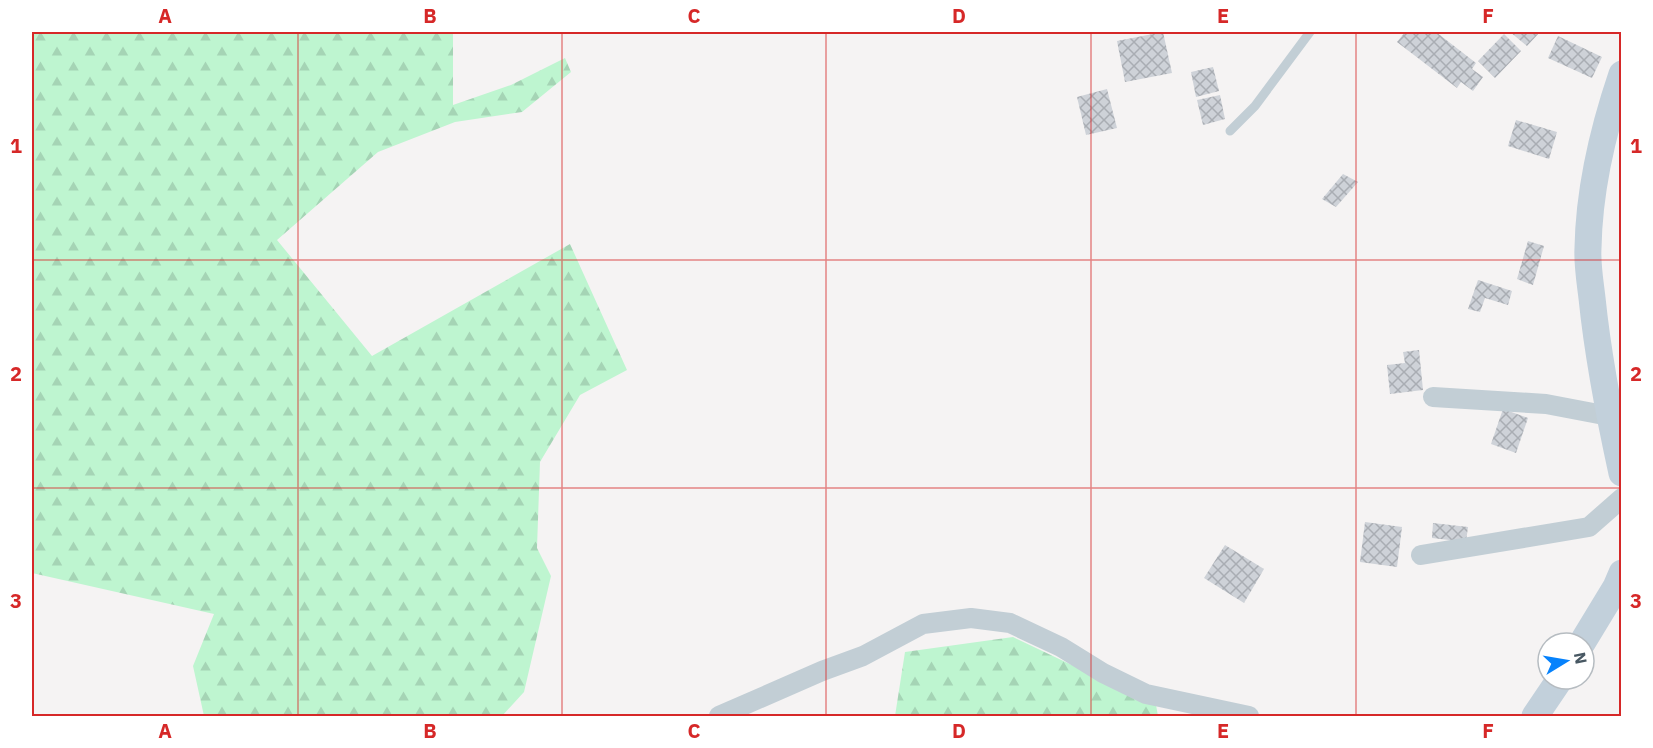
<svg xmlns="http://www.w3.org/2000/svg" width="1653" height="748" font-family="'IBM Plex Sans',sans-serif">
<defs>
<pattern id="forest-firs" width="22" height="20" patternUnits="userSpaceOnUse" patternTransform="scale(1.5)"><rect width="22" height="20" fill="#bef5d0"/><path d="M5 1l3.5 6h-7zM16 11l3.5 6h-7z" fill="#a5d4b5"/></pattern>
<pattern id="building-cross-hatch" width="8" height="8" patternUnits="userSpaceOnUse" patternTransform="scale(1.5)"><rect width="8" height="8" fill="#ced2d8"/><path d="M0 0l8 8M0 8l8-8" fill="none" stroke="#a9adb3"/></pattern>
</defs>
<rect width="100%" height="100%" fill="#f5f3f3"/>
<path fill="url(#forest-firs)" d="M32,32h421v73l58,-20 54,-27 6,14 -49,40 -67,10 -77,30 -101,88 95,116 198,-112 57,126 -47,25 -40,67 -3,86 14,28 -27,116 -22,24h-298l-11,-50 21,-52 -182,-41z
M1013,637l143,68 2,11h-263l10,-64z"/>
<path fill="url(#building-cross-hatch)" d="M1163,32l9,41 -47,9 -8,-41z
M1405,32h31l40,31 -4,6 11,8 -10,14 -12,-9 -4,6 -60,-46z
M1510,32h30l-13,14z
M1504,34l17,17 -26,27 -17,-17z
M1558,36l44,21 -10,21 -44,-20z
M1213,67l6,24 -23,6 -5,-25z
M1107,89l10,39 -31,7 -9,-38z
M1220,95l5,24 -22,6 -6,-25z
M1516,120l41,12 -8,27 -41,-13z
M1343,174l15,8 -22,25 -14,-8z
M1528,241l16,5 -11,39 -16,-6z
M1478,280l34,11 -4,14 -23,-7 -5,14 -12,-3z
M1419,350l4,40 -33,4 -3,-29 18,-2 -2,-11z
M1503,409l25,9 -12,35 -25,-9z
M1365,522l37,5 -5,40 -37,-5z
M1433,523l35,4 -2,15 -34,-4z
M1225,545l39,24 -20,34 -40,-25z"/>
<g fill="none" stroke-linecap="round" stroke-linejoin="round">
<path stroke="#c2ced5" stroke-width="9" d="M1230,131l25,-25 55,-74"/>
<path stroke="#c2ced5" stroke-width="20" d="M1433,397l113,7 63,12
M1421,555l168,-28 33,-29
M719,716l103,-45 41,-15 60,-32 48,-6 39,5 51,24 42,26 43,21 103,22"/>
<path stroke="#c2d0db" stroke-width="27" d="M1622,74c-19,56 -33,114 -34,174 -1,16 2,33 4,50 6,59 17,116 30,175
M1582,643l34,-56 6,-14
M1535,716l25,-37"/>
</g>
<path fill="none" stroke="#d62828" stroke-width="1.5" stroke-opacity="0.55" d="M298,32v684M562,32v684M826,32v684M1091,32v684M1356,32v684M32,260h1590M32,488h1590"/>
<rect width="1653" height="748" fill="none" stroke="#ffffff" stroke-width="66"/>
<g transform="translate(1566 661) rotate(79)"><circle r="28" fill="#ffffff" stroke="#b6bcc1" stroke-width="1.5"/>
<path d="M0-4.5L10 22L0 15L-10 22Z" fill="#0682fc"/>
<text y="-9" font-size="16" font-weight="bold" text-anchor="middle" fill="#485863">N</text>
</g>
<rect x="33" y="33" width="1587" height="682" fill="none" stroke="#d62828" stroke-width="2"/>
<g font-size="20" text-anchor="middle" font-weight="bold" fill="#d62828">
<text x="165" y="23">A</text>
<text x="430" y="23">B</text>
<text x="694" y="23">C</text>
<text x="959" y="23">D</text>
<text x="1223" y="23">E</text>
<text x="1488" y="23">F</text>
<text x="16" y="153">1</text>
<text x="1636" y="153">1</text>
<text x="16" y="381">2</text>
<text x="1636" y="381">2</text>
<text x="16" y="608">3</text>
<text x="1636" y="608">3</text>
<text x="165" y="738">A</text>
<text x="430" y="738">B</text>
<text x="694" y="738">C</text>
<text x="959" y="738">D</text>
<text x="1223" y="738">E</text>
<text x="1488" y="738">F</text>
</g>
</svg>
